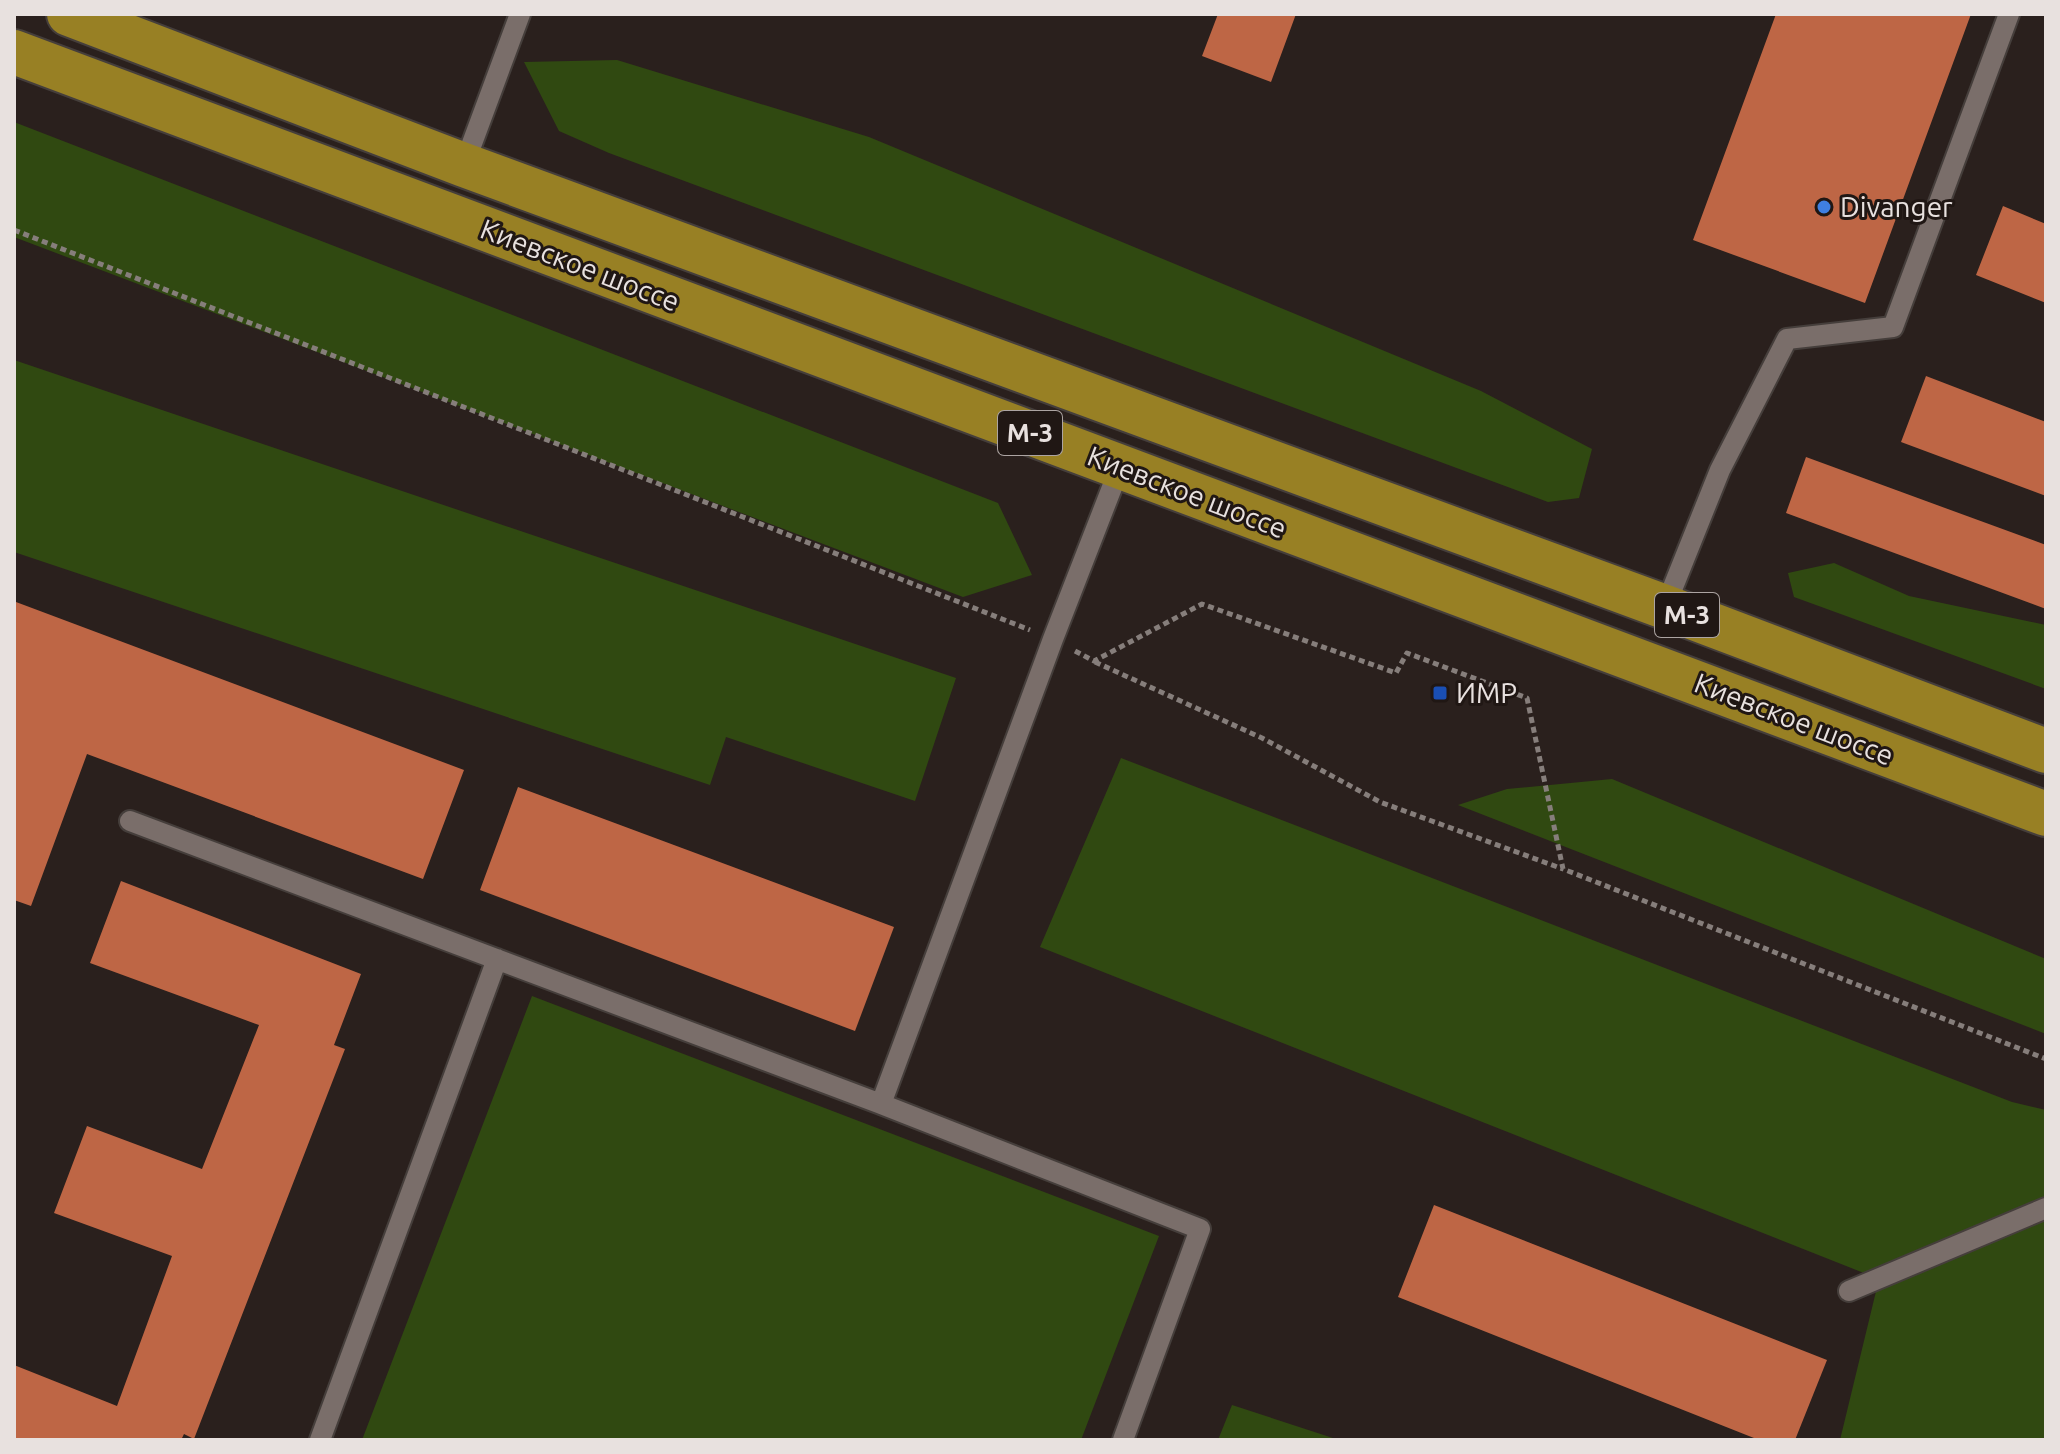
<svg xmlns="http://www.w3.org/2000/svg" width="2060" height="1454" font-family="Ubuntu,sans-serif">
<rect width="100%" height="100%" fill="#2a201d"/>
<path fill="#304911" d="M617,60l252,77 612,254 111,58 -13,49 -31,4 -939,-349 -50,-22 -35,-69z
M14,122l984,381 34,72 -69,22 -949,-360z
M14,360l942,318 -41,123 -189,-64 -16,48 -696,-233z
M1834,563l75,33 137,29v64l-252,-92 -6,-24z
M1121,758l891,344 34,8v330h-206l39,-161 -839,-332z
M1612,779l434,180v75l-588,-229 49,-16z
M532,996l627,240 -78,204h-719z
M1232,1405l107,35h-121z"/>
<path fill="#be6645" d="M1218,14h78l-25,68 -69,-26z
M1776,14h195l-106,289 -172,-63z
M2003,206l43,18v79l-70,-28z
M1926,376l120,46v74l-145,-54z
M1806,457l240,88v64l-260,-96z
M16,602l448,168 -41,109 -336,-125 -56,152 -17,-6z
M518,787l376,140 -39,104 -375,-141z
M121,881l240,93 -27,71 11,4 -151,390 -10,-5 -3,6h-167v-75l103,41 55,-150 -118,-43 33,-87 115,43 57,-144 -169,-62z
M1434,1205l393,155 -32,80h-36l-361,-143z"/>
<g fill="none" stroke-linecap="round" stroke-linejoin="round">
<g stroke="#453e3b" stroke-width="24">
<path id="lane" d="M464,165l56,-151
M1120,467l-67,172 -172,465 319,125 -77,211
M1665,607l55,-137 67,-131 106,-12 116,-313
M130,821l751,283
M1849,1291l197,-83
M320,1440l177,-481"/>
</g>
<g stroke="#453e3b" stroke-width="48">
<path id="highway" d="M69,14l395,151 1201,442 381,144
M14,52l2032,762"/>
</g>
<path stroke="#867e7b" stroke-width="5" stroke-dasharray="6 4" stroke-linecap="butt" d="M14,230l1016,400
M1075,651l19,10 108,-57 194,69 11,-20 120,45 36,171 483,190
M1095,662l167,76 118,64 183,67"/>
<use href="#lane" stroke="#7a6e6a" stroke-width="20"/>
<use href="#highway" stroke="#988024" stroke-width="44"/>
</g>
<circle fill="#3f7fe0" stroke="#201714" stroke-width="3" cx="1824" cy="207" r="8"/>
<rect fill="#1a4fb4" stroke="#201714" stroke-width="3" x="1432" y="685" width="16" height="16" rx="4"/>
<g text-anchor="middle" stroke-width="6" stroke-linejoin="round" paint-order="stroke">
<g fill="#201714" stroke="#aca4a2" stroke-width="2">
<rect x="998" y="411" width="64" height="44" rx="6"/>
<rect x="1655" y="593" width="64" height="44" rx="6"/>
</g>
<g font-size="26" font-weight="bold" fill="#e8e1df">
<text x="1030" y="442">М-3</text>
<text x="1687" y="624">М-3</text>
</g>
<g font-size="28" fill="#e8e1df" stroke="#201714" text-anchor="start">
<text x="1840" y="217">Divanger</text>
<text x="1456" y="703">ИМР</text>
</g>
<g font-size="28" fill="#e8e1df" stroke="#201714">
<text transform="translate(580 265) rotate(21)" y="10">Киевское шоссе</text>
<text transform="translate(1187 492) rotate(21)" y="10">Киевское шоссе</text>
<text transform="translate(1794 719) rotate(21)" y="10">Киевское шоссе</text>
</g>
</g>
<rect width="2060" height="1454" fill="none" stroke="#e8e1df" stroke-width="32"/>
</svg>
